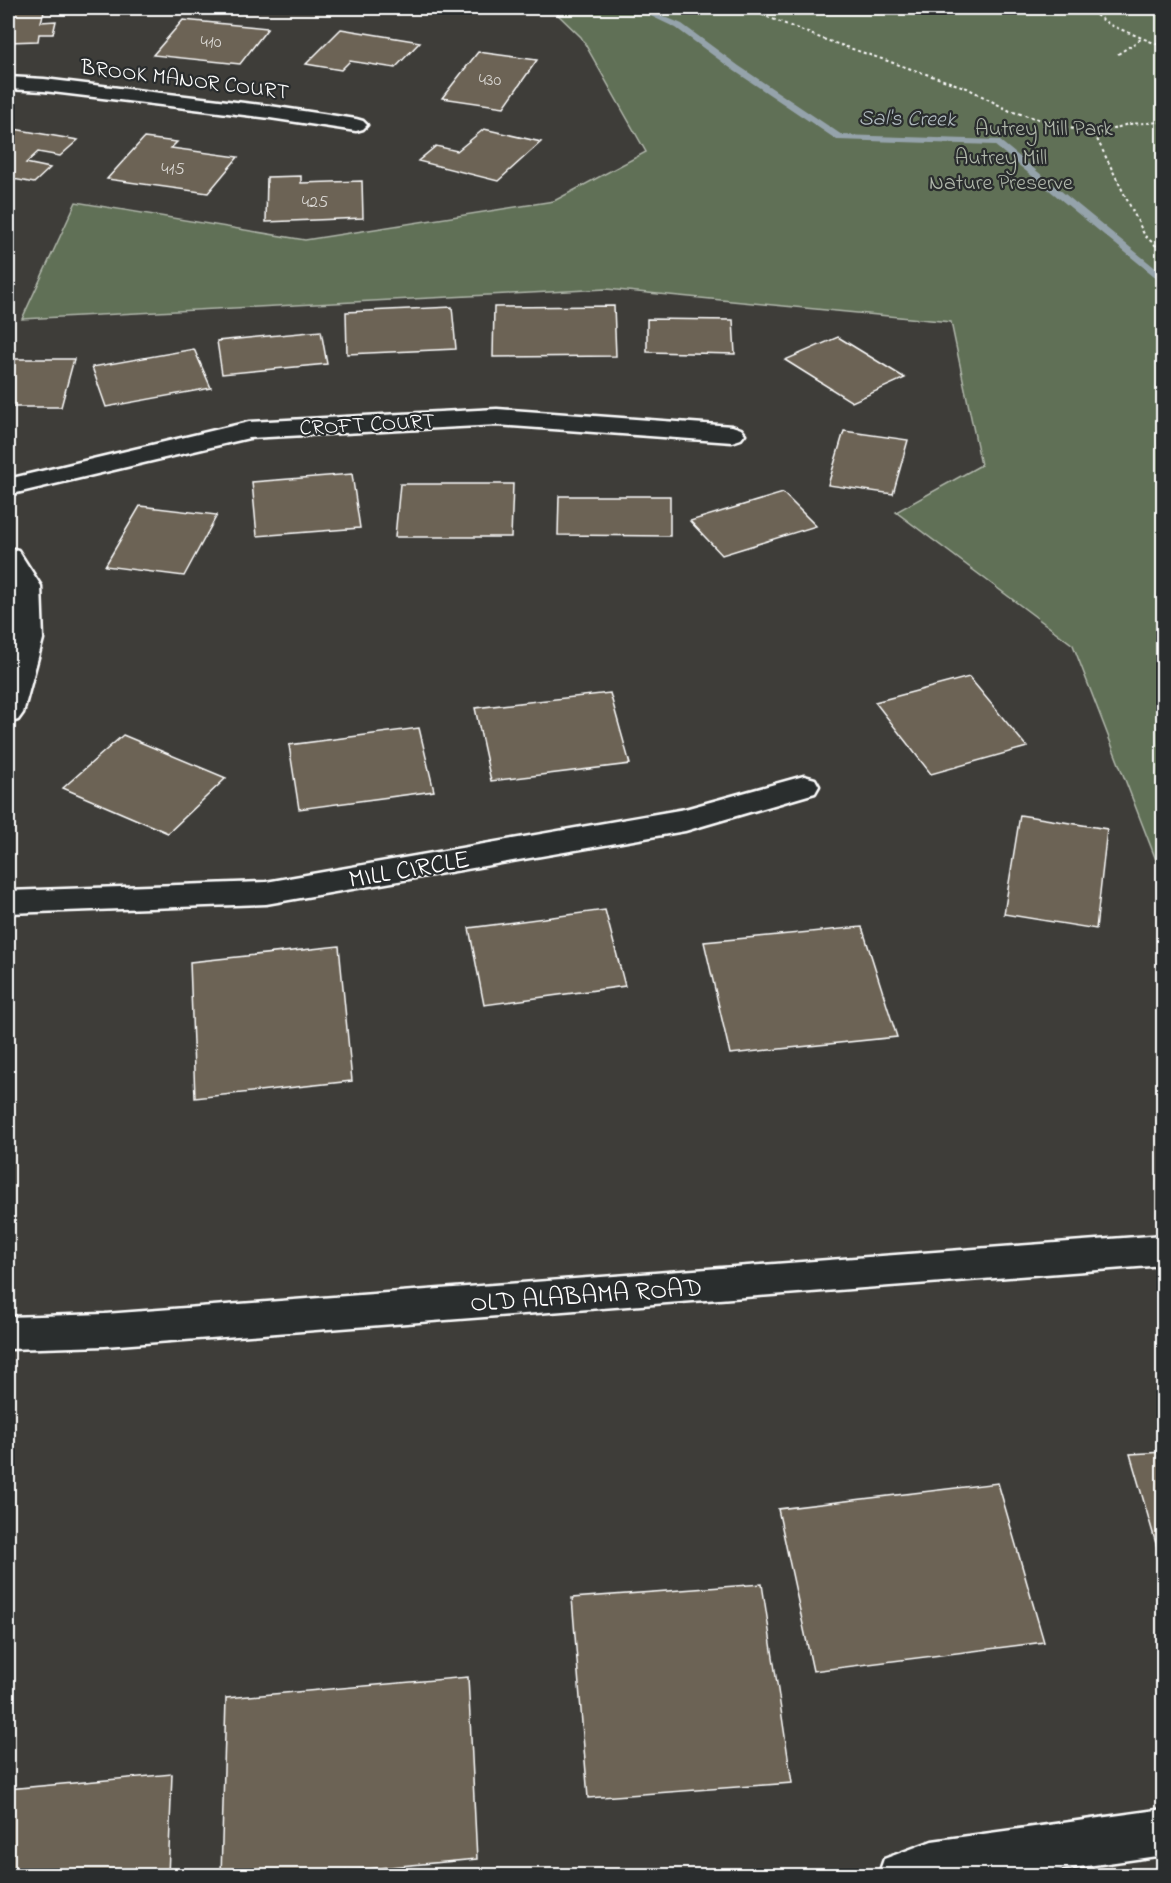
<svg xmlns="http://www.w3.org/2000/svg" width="1171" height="1883" font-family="'Indie Flower',sans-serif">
<rect width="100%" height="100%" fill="#3e3d39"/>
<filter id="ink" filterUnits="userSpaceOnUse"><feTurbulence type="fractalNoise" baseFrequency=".0167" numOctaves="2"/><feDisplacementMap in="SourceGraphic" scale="12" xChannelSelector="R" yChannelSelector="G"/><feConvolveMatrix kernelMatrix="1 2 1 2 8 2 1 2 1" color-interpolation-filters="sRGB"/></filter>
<g filter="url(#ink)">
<path fill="#616f57" stroke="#b0b7ab" stroke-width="1.5" d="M551,8h612v870l-90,-233 -177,-133 85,-47 -30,-143 -345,-33 -584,30 54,-117 229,38 249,-39 92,-49 -65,-115z"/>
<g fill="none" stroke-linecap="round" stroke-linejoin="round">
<path fill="#95a3ab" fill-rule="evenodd" d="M634,8h10l38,16 57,42 103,69 157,5 165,135v9l-170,-139 -157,-5 -104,-70 -57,-42z"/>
</g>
<path fill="#6c6354" stroke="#fff" stroke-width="1.5" d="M8,8h37l-4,14 15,-1 -3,13h-14l-1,7 -30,1z
M183,20l85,8 -28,36 -87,-9z
M341,29l79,13 -25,26 -45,-7 -9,9 -35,-6z
M478,52l59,8 -33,47 -62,-9z
M8,128l70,12 -18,16 -22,-4 -12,11 24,5 -16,15 -26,-5z
M484,129l57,13 -43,39 -80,-20 18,-15 21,5z
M144,138l33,4 -6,6 67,9 -30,36 -101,-14z
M301,176v7l61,-2 1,37 -97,4 1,-45z
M614,306l2,50 -123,1 1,-50z
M452,307l4,42 -109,5 -1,-42z
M647,319l86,1 2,34 -88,-2z
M321,331l6,33 -105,10 -5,-33z
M838,337l67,41 -53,24 -67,-42z
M194,349l17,39 -105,19 -14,-40z
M8,359h66l-13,48h-53z
M844,431l64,9 -15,54 -65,-9z
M352,474l8,54 -103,8 -5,-54z
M400,484h113l-2,53h-116z
M783,493l33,33 -94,29 -32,-34z
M559,496h111v40l-112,-1z
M140,506l77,9 -33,61 -79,-10z
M969,677l58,70 -96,27 -56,-72z
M610,693l20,71 -139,17 -16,-73z
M419,728l15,63 -135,18 -10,-64z
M123,735l103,43 -58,55 -105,-45z
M1020,815l87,14 -11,100 -92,-15z
M605,910l20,76 -141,19 -15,-77z
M862,927l35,110 -167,17 -26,-112z
M339,946l13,135 -157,17 -5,-136z
M1164,1452v119l-34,-117z
M998,1483l46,159 -231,29 -35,-162z
M762,1584l30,199 -204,15 -16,-200z
M468,1677l9,182 -187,17h-69l5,-178z
M172,1774l-4,102h-160v-87z"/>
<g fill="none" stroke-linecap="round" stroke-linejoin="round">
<g stroke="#fff" stroke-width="5">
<path id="minor" d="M8,77l36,2 226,27 86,13 7,2 4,4 -4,4 -7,2 -86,-13 -226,-27 -36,-2z
M497,409l235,17 9,3 4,5 -4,5 -9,3 -235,-17 -248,13 -241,57v-16l241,-57z
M8,548l10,2 23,36 2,53 -20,74 -5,7 -10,3v-59l7,-25 -2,-53 -5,-9z
M804,776l11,3 4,7 -4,7 -130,38 -419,73 -258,9v-22l258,-9 419,-73z
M1164,1809v46l-147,21h-139l6,-17 48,-18z"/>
</g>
<g stroke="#fff" stroke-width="5">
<path id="secondary" d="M1164,1235v30l-1059,81 -97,3v-32l97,-3z"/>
</g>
<path stroke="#fff" stroke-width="2" stroke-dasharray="3 3" stroke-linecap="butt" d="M745,8l78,31 144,49 43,23 85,24 50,101 19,17
M1086,8l24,17 54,22
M1118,54l23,-15
M1095,135l33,-11 36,-2"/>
<use href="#minor" fill="#2a2d2e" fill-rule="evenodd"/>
<use href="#secondary" fill="#2a2d2e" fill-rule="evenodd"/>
</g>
</g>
<g text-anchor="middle" stroke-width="4.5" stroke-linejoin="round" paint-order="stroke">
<g font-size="18" fill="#dad8d4">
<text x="211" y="47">410</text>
<text x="490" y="85">430</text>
<text x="173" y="174">415</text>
<text x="315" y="207">425</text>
</g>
<g font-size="22" fill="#fff" stroke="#2a2d2e">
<text transform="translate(185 78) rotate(7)" y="8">BROOK MANOR COURT</text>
<text transform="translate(367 423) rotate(-3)" y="8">CROFT COURT</text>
</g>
<g font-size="22" font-style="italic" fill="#b0bac0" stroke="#2a2d2e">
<text transform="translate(907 117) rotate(1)" y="8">Sal's Creek</text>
</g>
<g font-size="22" fill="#b0b7ab" stroke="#2a2d2e">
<text x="1044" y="135">Autrey Mill Park</text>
<text x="1001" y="164">Autrey Mill<tspan x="1001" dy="25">Nature Preserve</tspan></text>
</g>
<g font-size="26" fill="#fff" stroke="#2a2d2e">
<text transform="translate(409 868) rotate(-10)" y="9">MILL CIRCLE</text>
<text transform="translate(586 1294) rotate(-4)" y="9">OLD ALABAMA ROAD</text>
</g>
</g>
<rect width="1171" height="1883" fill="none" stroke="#2a2d2e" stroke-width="30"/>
<rect x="15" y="15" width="1141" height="1853" fill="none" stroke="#fff" stroke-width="2" filter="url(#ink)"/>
</svg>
